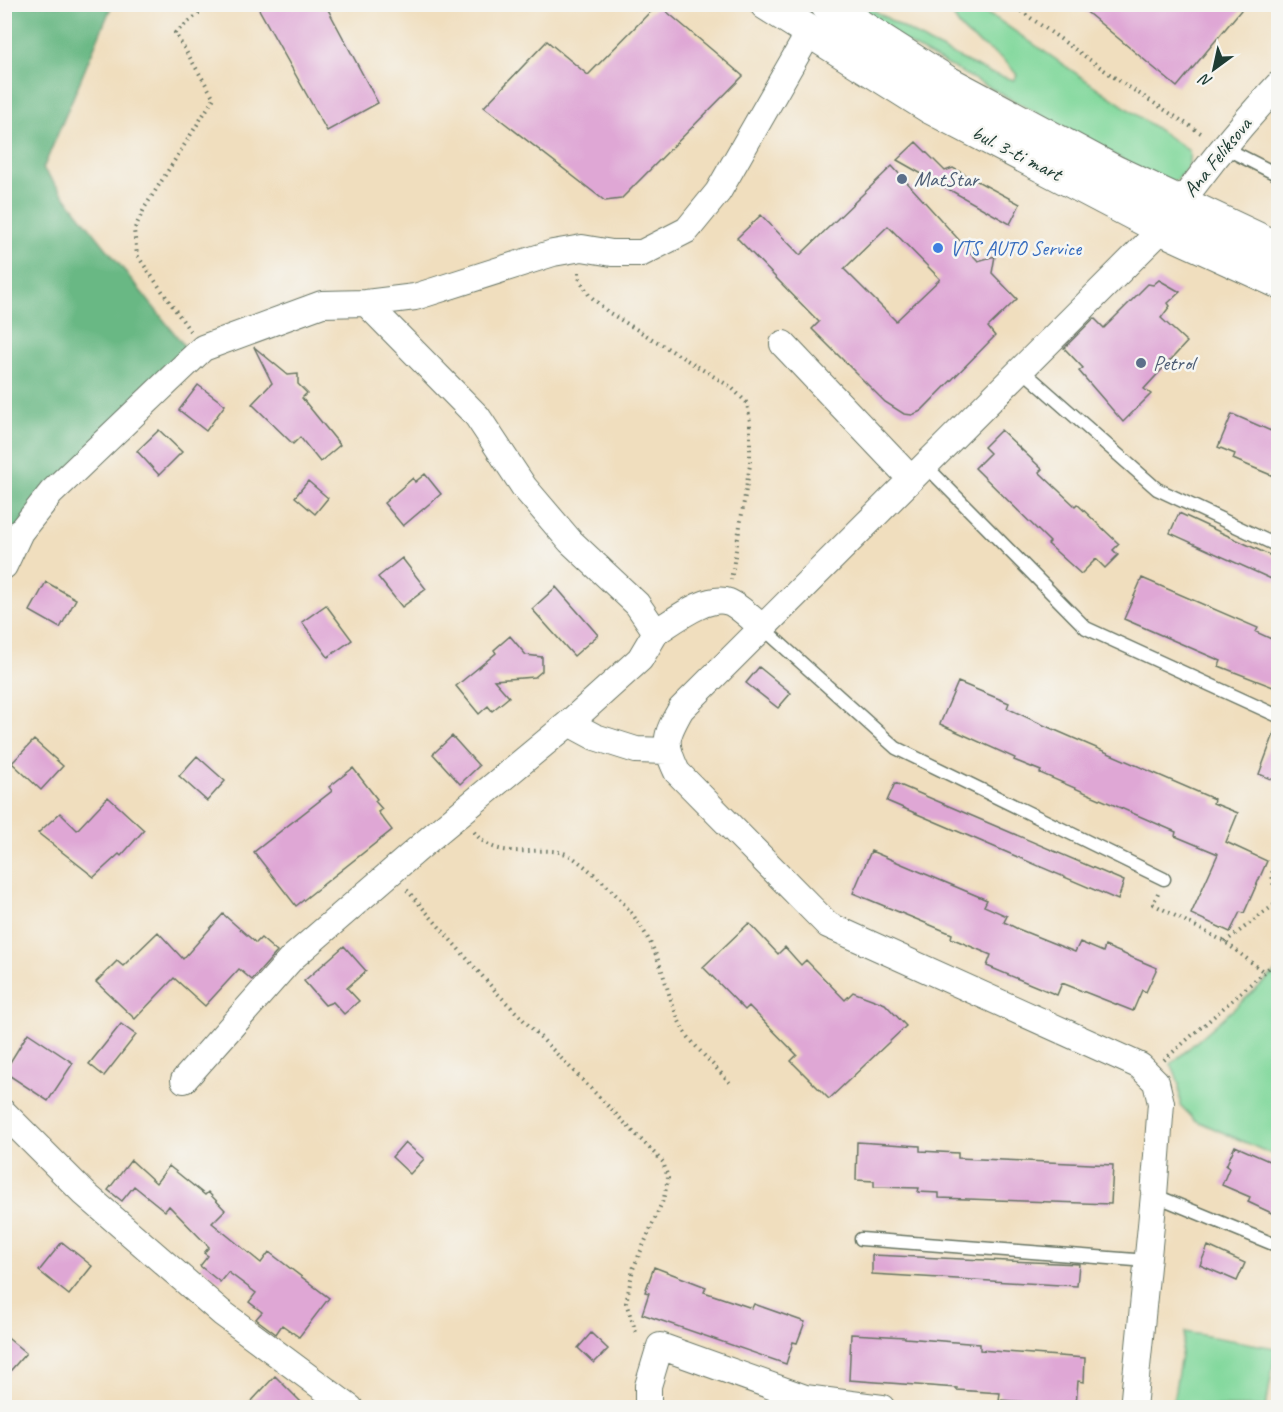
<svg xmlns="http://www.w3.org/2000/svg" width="1283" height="1412" font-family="Caveat,sans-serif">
<rect width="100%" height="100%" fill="#f6f6f2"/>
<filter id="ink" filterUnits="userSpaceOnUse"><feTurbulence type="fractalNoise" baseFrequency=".0167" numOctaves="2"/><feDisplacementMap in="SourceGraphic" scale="12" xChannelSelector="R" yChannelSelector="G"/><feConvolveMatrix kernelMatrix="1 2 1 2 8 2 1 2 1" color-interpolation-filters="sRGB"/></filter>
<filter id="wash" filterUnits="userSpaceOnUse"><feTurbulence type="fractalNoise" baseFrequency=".008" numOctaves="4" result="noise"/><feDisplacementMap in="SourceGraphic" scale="24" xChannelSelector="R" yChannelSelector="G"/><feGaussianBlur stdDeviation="1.35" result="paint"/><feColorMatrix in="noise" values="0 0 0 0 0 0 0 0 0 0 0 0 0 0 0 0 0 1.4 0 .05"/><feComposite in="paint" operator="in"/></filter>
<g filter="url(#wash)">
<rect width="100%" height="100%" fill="#f0debe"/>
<path fill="#82d89c" stroke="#508a68" stroke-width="1.5" d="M837,5h28l64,38 61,30 24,7 3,-5c-5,-6 -10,-13 -16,-17 -21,-16 -46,-25 -51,-53h19l28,14 192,132c2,14 -3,21 -13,30h-14z
M1278,970v187l-83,-37 -15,-15 -1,-22 -8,-19z
M1185,1332l91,16 -10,59h-54l-39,-6z"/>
<path fill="#69b884" stroke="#447a5c" stroke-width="1.5" d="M5,5h107l-69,164 148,185 -166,183 -20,45z"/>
<g id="blocks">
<path fill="#dfa7d5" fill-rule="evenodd" d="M256,4h69l53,99 -51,28z
M1077,4h169l-69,83z
M660,6l83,70 -122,123 -16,2 -121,-94 63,-66 41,34 60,-61z
M916,142l29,29 8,-3 67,36 -10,20 -113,-64z
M892,166l86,95 17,-5 -3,17 25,26 -29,28 7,9 -74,75 -9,4 -8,-1 -19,-12 -73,-73 7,-7 -82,-84 24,-23 39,40zM888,226l52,53 -44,42 -52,-52z
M1159,280l21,12 -12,11 2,3 -9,12 26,24 -43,47 7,5 -28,28 -44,-51 4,-3 -19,-20 30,-30 10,10 44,-44 5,1z
M254,347l34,28 10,-1v10l9,9 -5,5 38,47 -20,17 -20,-25 -7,7 -41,-40 20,-21z
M198,385l27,20 -19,26 -27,-21z
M1232,414l46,20v44l-45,-19 2,-5 -17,-7z
M159,430l23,22 -23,23 -22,-24z
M1001,430l41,39 -3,3 36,34 2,-2 42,40 -6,6 5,5 -13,13 -9,-9 -15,15 -33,-30 2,-2 -75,-74 15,-15 -6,-6z
M425,474l16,20 -38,32 -19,-23 29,-25 2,4z
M308,481l20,17 -13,16 -20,-17z
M1179,513l99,46v23l-108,-49z
M402,558l24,31 -24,18 -24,-30z
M1142,578l116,50 -2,4 22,10v47l-59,-23 2,-5 -97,-42z
M46,582l30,17 -16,29 -30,-17z
M556,587l42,48 -24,21 -42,-47z
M326,605l26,35 -24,17 -26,-35z
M510,636l16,19 16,2v14l-7,6 -41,3 15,17 -17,14 -4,-5 -9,8 -23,-28 40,-33 -2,-3z
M759,667l32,26 -13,15 -32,-25z
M958,682l51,21 -2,5 34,16 173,75 -1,4 25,10 -12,29 41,19 -23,52 -4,-1 -10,20 -39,-18 27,-60 -43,-18 1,-4 -136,-59 1,-2 -27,-11 1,-2 -75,-34z
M1277,726h1v56l-19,-8z
M452,736l27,30 -19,18 -27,-30z
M34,740l29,26 -22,24 -29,-27z
M197,756l28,25 -18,20 -28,-25z
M353,768l24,31 -2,2 7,8 -4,3 14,18 -96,76 -42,-54 78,-61 -3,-4z
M895,783l229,98 -6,19 -231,-99z
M108,797l36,33 -23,26 -2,-2 -25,23 -56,-44 22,-20 17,17z
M871,851l116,49 -3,6 23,10 -3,6 14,7 57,23 5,-10 23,10 2,-6 52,22 -11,24 -4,-2 -9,21 -71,-28 -5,12 -70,-29 4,-11 -40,-17 1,-4 -99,-41z
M223,914l33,29 5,-5 16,14 -25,28 -13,-11 -34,37 -31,-28 -39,41 -39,-37 21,-21 6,5 35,-34 25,27z
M749,923l29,31 7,-7 16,18 5,-5 39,40 8,-8 32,12 21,22 -77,73 -38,-38 6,-6 -48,-49 -4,4 -42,-43z
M344,946l22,25 -19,17 12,13 -15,13 -11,-12 -8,3 -21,-24z
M121,1024l15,11 -32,41 -15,-12z
M28,1033l45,30 -25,38 -44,-29z
M405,1142l19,17 -14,15 -18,-17z
M857,1142l63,4v5l38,2v5l155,7 -2,39 -172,-6v-5l-21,-1 1,-4 -45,-1v-6l-18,-1z
M1235,1146l43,19v51l-30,-14 2,-5 -28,-12 7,-17 -3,-2z
M131,1160l25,23 13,-17 36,29 3,-3 17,18 -13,13 49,40 8,-11 60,46 -30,39 -17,-12 -6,9 -20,-15 6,-7 -13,-10 7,-9 -28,-21 -8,10 -20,-16 8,-10 -4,-3 5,-6 -40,-41 -4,5 -31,-25 -12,15 -14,-11z
M62,1242l30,24 -23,29 -30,-24z
M1208,1246l37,17 -8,18 -37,-16z
M872,1255l207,9 -2,22 -205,-12z
M654,1267l52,20 -2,5 48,16 2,-4 51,18 -8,21 -4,-1 -7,22 -144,-50 7,-21 -4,-1z
M591,1333l17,16 -14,14 -16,-15z
M851,1334l54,3v1l75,6v6l105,8 -1,24 -6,-1 -2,24 -77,-5 1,-7 -43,-3v-2l-108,-8z
M4,1335l22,18 -22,25z
M275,1376l31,31h-60z"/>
</g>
</g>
<g filter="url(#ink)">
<use href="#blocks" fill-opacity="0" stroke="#687564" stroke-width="1.5"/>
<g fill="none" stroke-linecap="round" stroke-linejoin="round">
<g stroke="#687564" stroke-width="15">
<path id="service" d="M1225,148l53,27
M1021,369l136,120 121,57
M925,465l161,163 192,88
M763,628l133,120 268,131
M1154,1195l124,51
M861,1239l287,22"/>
</g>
<g stroke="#687564" stroke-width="28">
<path id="minor" d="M783,344l128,135
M4,566l16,-34 31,-39 152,-145 119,-44 44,-1 49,-6 138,-44 29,-5 30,5h30l45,-23 31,-38 91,-159
M656,632c18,-11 51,-38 73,-30 9,3 25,19 34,26
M569,723l26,14 41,13 31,1
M184,1080l108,-122 142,-123 135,-112 71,-64 16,-27 -19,-28 -67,-63 -46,-54 -47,-71 -111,-113
M4,1113l81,81 137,119 128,95
M648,1408v-22l12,-40 145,52 77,10
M1133,1408l21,-213 7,-92 -5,-21 -16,-16 -312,-141 -151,-153c-14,-30 -12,-35 4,-63l481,-480c35,-50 74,-99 116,-144"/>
</g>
<g stroke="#687564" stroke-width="34">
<path id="tertiary" d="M766,4l163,103 233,122 116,53
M826,4l120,77 170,91 162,76"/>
</g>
<path stroke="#687564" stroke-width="4" stroke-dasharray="1.5 4.5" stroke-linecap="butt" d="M690,4l7,4
M1011,4l110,78 83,53
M579,272v6l10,17 19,17 123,75 16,16 3,19v43l-19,115
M190,331l-53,-76 -3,-25 11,-23 69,-109 -39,-65 35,-29
M474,832c27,36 74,6 101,27 35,26 67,59 83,101 9,23 13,47 25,69 10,17 34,39 48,55
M1278,854c-7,14 -8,27 0,41
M407,890l90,103 166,169 5,16 -4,20 -31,71 -7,34 11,32
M1158,893l-5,11 72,38 39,30
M1225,942l53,-40
M1164,1060l114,-100"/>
<use href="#service" stroke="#fff" stroke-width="12"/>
<use href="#minor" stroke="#fff" stroke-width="26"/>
<use href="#tertiary" stroke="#fff" stroke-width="32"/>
</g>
</g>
<g fill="#5c6f8a" stroke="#f6f6f2" stroke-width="2">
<circle cx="902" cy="179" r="6"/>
<circle cx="1141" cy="363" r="6"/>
</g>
<circle fill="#3f7fe0" stroke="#f6f6f2" stroke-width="2" cx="938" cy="248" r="6"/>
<g text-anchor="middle" stroke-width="5" stroke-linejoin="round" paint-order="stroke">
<g font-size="21" fill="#1f3d34" stroke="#f6f6f2">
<text transform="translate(1017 153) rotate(27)" y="7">bul. 3-ti mart</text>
<text transform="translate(1217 157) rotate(-51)" y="7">Ana Feliksova</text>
</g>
<g font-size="21" fill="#4e5e75" stroke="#f6f6f2" text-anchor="start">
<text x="914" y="186">MatStar</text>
<text x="1153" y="370">Petrol</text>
</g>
<g font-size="21" fill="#366cbe" stroke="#f6f6f2" text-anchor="start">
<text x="950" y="255">VTS AUTO Service</text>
</g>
</g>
<rect width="1283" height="1412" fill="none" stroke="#f6f6f2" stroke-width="24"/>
<g transform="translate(1214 69) rotate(213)" stroke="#f6f6f2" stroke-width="4.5" paint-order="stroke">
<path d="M0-4.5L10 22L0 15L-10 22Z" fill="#1f3d34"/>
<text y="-9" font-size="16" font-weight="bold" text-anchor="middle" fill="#1f3d34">N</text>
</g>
</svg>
